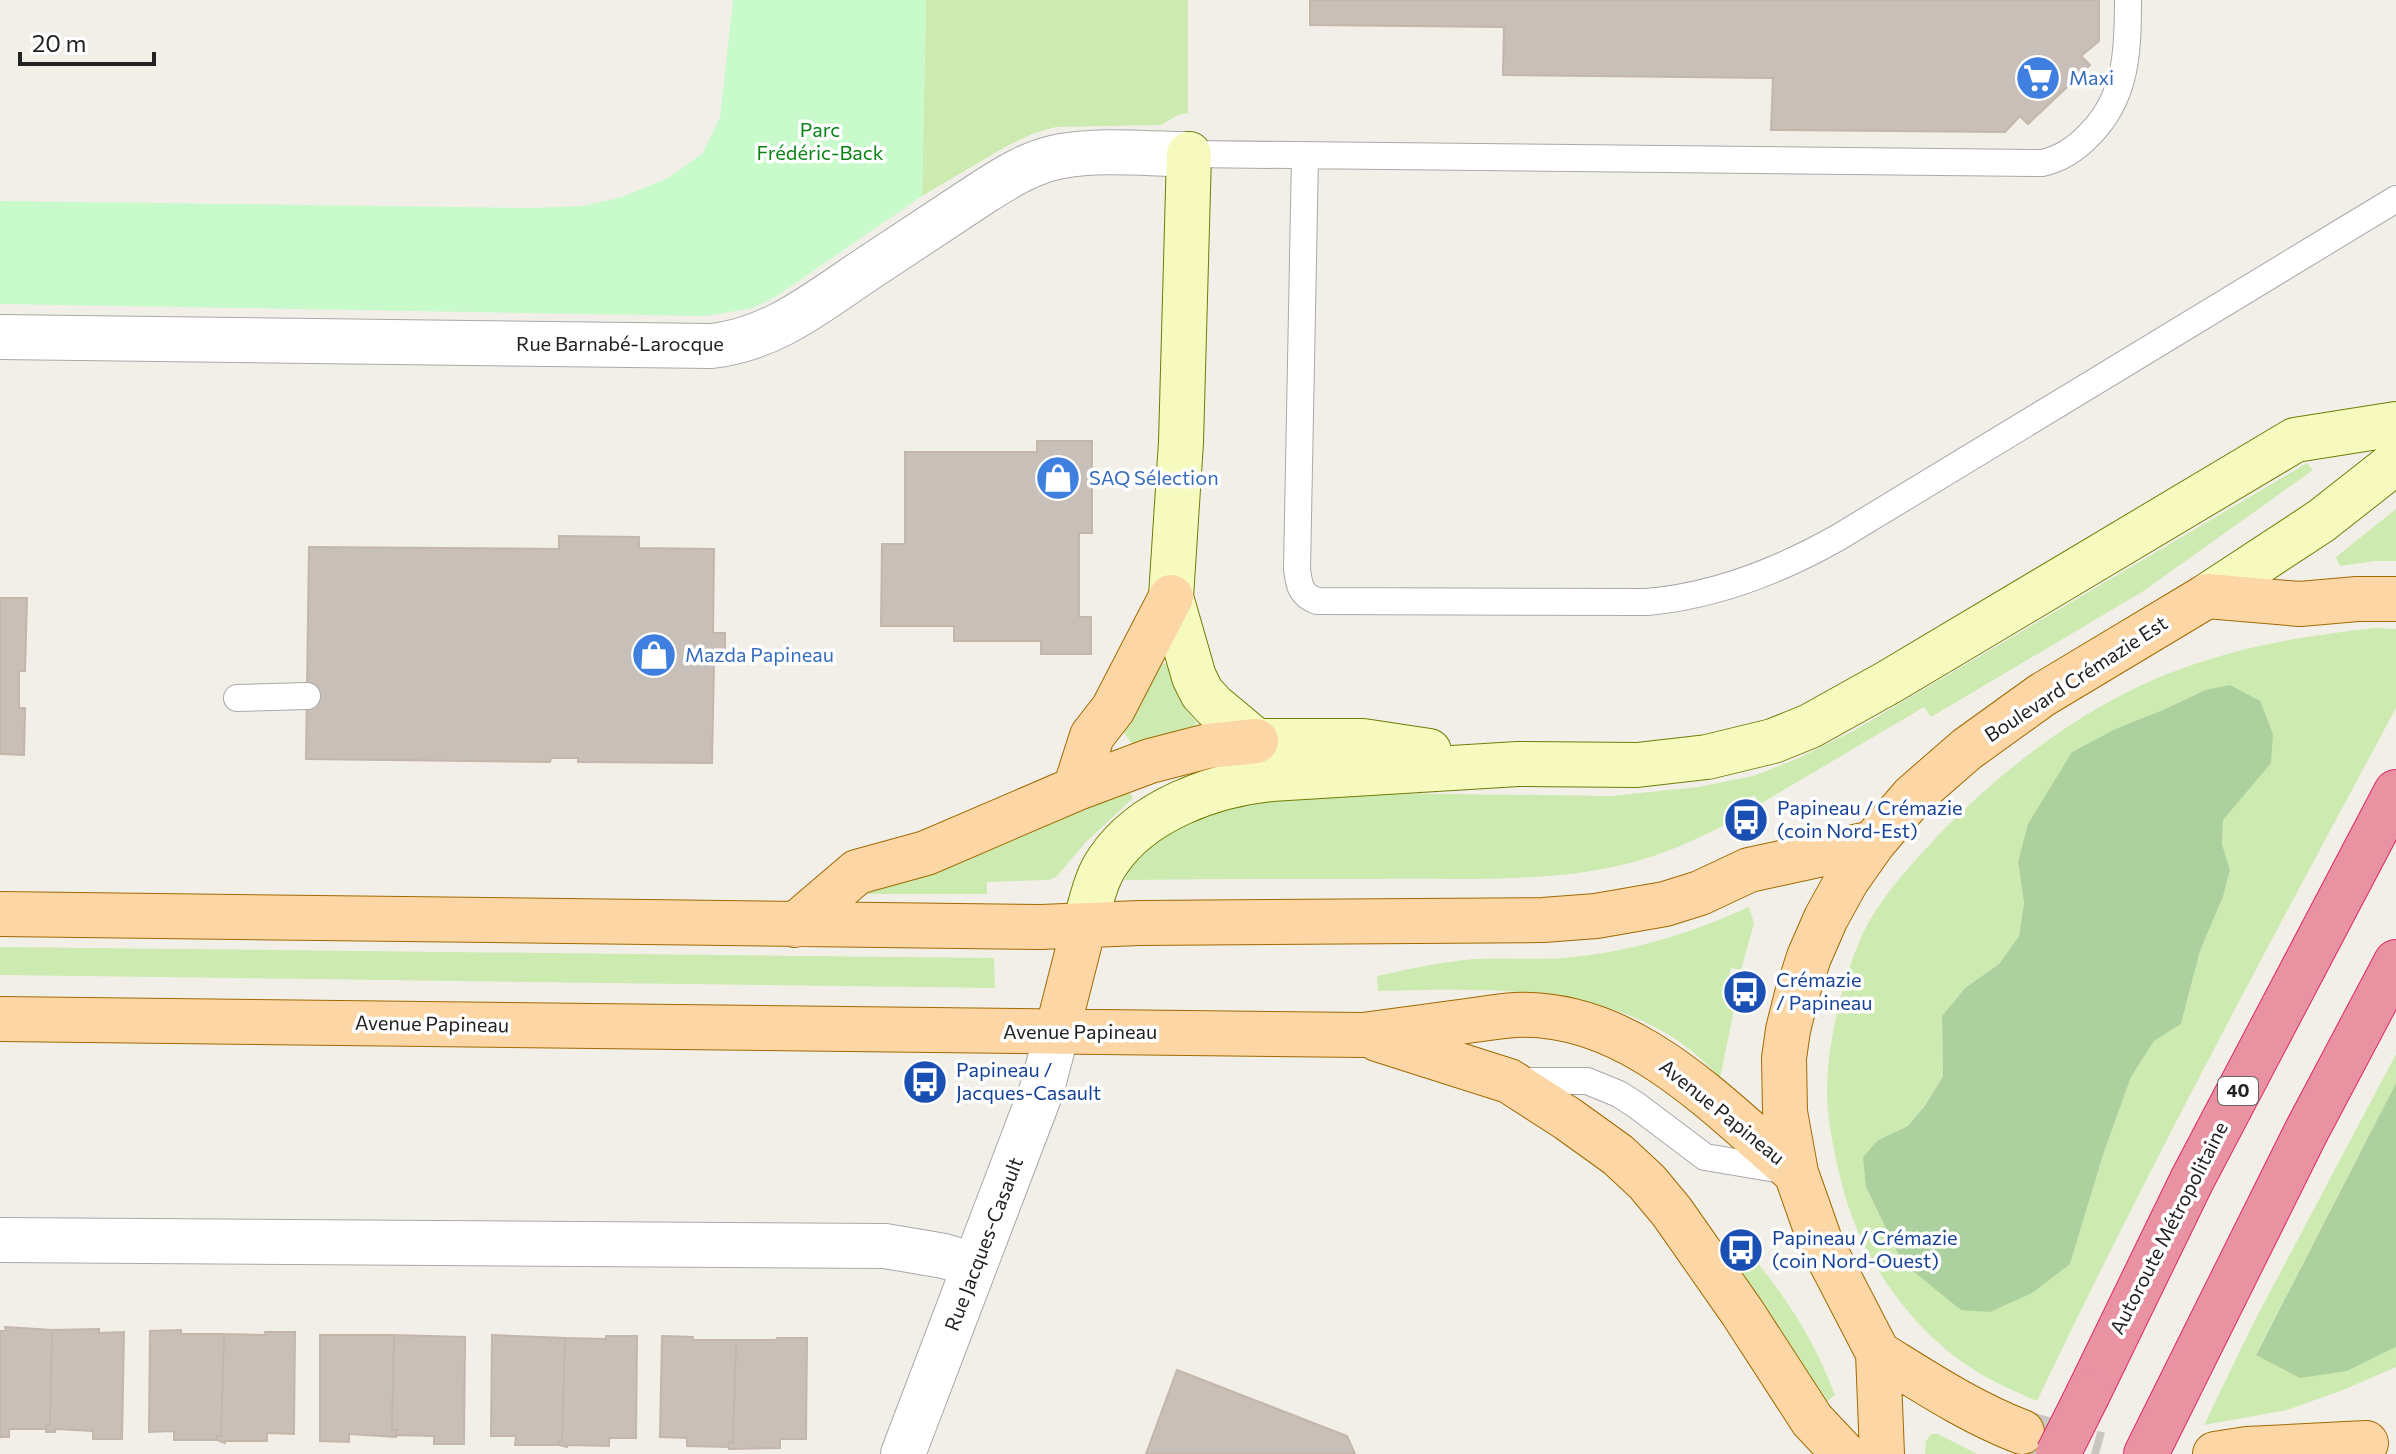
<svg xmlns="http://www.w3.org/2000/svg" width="2396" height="1454" font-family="Commissioner,sans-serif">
<rect width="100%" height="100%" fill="#f2efe9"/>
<path fill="#cdebb0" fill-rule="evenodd" d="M926,0h262v113l-10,2 -17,10 -105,2 -24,7 -27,13 -83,49z
M2307,463l6,7 -171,122 -211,125 -7,-10 -164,97 -6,-9 -20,12 5,10c-38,21 -75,38 -117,48 -75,18 -165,13 -242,14 -85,0 -170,0 -255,1l3,-9 15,-20 31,-22 40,-22 88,-15 309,4 87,-9 55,-11 46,-18 54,-27z
M2396,509v52h-21l-35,5 -4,-9z
M2375,628l21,1v79c-123,229 -247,458 -359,693 -26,-11 -52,-23 -75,-39 -58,-42 -103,-109 -120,-177 -7,-30 -14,-59 -15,-89 -1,-49 16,-121 37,-165 14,-28 36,-54 57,-77 70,-78 165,-152 265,-187 61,-22 125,-32 189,-39zM2205,690l18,130 -1,24 8,26 -7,27 -23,54 -19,73 -27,17 -23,36 -28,78 -33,109 -168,-2 -36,-75 12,-47 30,-14 18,-23 17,-27 -1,-60 23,-28 34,-24 20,-28 5,-33 -6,-41 54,-110 43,-23 48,-19z
M1161,663l7,1 12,38 16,20 -2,10 -60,15 -11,-16z
M1128,789l5,9 -47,44 -30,35 -7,3 -62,2v12h-122v-6z
M1749,907l5,16 -13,47 -10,-2 -6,24 12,3 -17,83c-87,-98 -223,-89 -342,-87l-1,-15c32,-7 64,-14 97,-17 33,-2 66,2 99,-2 62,-6 120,-25 176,-50z
M0,947l994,11 1,30 -995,-13z
M2396,1054v29l-140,271 91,17 49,-24v20l-53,23 -56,20 -83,15 49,-101z
M1750,1253c38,48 63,84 85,142l-10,8 -93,-136z
M1931,1434h7l39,20h-52l1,-13z"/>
<path fill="#add19e" d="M2230,685l30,16 13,33 -2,29 -48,57 -1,24 8,26 -7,27 -23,54 -19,73 -27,17 -23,36 -28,78 -33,109 -38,29 -42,19 -29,-2 -59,-48 -36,-75 -3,-30 15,-17 30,-14 18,-22 17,-28 -1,-60 23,-28 34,-24 20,-28 5,-33 -6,-41 10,-38 44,-72 43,-23 48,-19 42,-20z
M2396,1083v264l-49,24 -47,7 -44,-23z"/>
<path fill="#c8facc" d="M733,0h193l-4,196 -145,100 -24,12 -48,8 -705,-12v-103l532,7 51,-2 39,-9 46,-19 35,-25 17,-36z"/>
<path fill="#c7bfb8" stroke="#c4b6ab" stroke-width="2" d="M1310,0h789v41l-18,15 9,9 -9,9 -53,50 -8,-8 -15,16 -234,-2 2,-52 -270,-3 1,-48 -194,-2z
M1037,441h55v92h-13v84h12v37h-50v-13h-87v-15h-73l1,-82h23v-92h132z
M559,536l80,1v11l75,1 -1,84h12v29h-11l-2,101 -134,-1v-4h-27l-1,4 -244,-3 3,-212 250,2z
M0,598h27l-2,73h-6v37h6l-1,47 -24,-1z
M5,1327l47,3 -2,95h-4v4h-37v8h-9v-106h6z
M99,1329v4l25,-1 -2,107h-29v-8l-38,-2v3h-9v-7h4l2,-95z
M181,1330v4h43l-3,102h-4v4h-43v-9l-25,1 1,-101z
M265,1332h30l-1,102 -27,-1v8h-42v2l-8,-3v-4h4l3,-102 42,1z
M320,1335h74l-2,95h5l-1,7 -47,-3v8l-29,-1z
M394,1335l71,2 -1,107h-30v-8l-38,-1 1,-5h-5z
M492,1335l73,3 -3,103h-3v4h-44l1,-9h-25z
M606,1336h31l-1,102h-27v8l-42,-1v2l-8,-2v-4h3l3,-103 41,1z
M662,1336l31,1v3h43l-3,102h-4v5l-42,-1v-8l-27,-1z
M777,1338h30l-1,101h-26v9l-51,1v-7h4l3,-102h40z
M1177,1370l170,66 8,18h-209z"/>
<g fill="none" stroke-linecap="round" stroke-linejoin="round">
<path stroke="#c8c6c1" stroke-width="44" stroke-dasharray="44 22" stroke-linecap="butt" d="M2028,1434l71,20"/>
<g stroke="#a9a9a9" stroke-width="28">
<path id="service" d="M1189,154l853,9c19,-4 35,-15 48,-29 37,-37 38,-84 38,-134
M1305,156l-8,413c2,17 4,26 20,32l330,1c67,-6 134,-32 192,-65l557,-338
M237,698l70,-2
M1516,1081h71l32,13 17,11 69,52 84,14"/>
</g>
<g stroke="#a9a9a9" stroke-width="46">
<path id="minor" d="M0,337l712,9c60,-7 103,-42 152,-75 39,-26 78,-52 118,-78 25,-16 50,-32 80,-37 41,-7 85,-2 127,-2
M0,1240l885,6 59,10 30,9
M903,1454l139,-365 15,-57"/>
</g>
<g stroke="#707d05" stroke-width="46">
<path id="secondary" d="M1189,154l-8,288 -10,155 23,80 8,16 12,13 42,35h107l66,10
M2207,596l114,-75 75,-59
M1084,926c7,-21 11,-47 24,-65 34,-51 105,-76 163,-82l247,-15 119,1 70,-8 66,-16 37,-15 79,-44 406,-242 101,-16"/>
</g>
<g stroke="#a06b00" stroke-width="46">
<path id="primary" d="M1075,789l17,-53 21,-27 58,-112
M0,914l1041,13 98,-4 404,-3 53,-4 69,-12 35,-11 49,-23 124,-27
M795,925l62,-53 69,-19 149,-64 75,-28 58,-15 48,-5
M0,1019l1363,16c35,-5 69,-9 104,-14 16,-2 32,-5 48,-6 115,-5 201,90 281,158
M1057,1032l27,-106
M1377,1039l132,42 59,38 50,36 29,27 25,30 70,100 70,108 32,34
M1878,1353c47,29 92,59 144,79
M1882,1454l-4,-101 -58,-112 -24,-68 -11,-61 -1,-54 4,-28 9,-36 12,-37 17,-39 21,-38 26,-37 40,-47 54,-47 75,-54 165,-99 93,8 57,-5h39
M2215,1454l32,-5 119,-6"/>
</g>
<g stroke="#dc2a67" stroke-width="46">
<path id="motorway" d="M2088,1394l104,-214 204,-388
M2146,1454l160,-322 90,-170"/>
</g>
<use href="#service" stroke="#fff" stroke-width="26"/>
<use href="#minor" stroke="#fff" stroke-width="44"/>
<use href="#secondary" stroke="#f7fabf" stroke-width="44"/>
<use href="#primary" stroke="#fcd6a4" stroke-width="44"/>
<use href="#motorway" stroke="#e892a2" stroke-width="44"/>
<g stroke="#dc2a67" stroke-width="46" stroke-linecap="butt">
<path id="motorway-bridge" d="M2058,1454l30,-60"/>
</g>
<use href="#motorway-bridge" stroke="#e892a2" stroke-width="44"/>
</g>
<defs>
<g id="supermarket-disc" transform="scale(2.3)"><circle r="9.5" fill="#3f7fe0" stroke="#fff"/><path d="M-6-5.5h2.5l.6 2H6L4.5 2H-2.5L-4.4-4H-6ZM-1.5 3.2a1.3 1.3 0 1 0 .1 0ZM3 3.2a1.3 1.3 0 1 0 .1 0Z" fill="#fff"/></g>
<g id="shop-disc" transform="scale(2.3)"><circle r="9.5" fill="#3f7fe0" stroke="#fff"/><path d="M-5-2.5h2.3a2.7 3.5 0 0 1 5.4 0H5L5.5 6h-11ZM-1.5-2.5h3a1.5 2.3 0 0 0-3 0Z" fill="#fff"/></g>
<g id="bus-disc" transform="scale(2.3)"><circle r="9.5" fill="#1a4fb4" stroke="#fff"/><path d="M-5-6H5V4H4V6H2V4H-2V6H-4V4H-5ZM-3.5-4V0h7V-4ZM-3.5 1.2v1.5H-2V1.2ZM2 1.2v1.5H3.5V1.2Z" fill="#fff"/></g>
</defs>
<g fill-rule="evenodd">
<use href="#supermarket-disc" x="2038" y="78"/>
<use href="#shop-disc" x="1058" y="478"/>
<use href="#shop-disc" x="654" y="655"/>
<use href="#bus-disc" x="1746" y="820"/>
<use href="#bus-disc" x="1745" y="992"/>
<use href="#bus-disc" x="925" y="1082"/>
<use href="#bus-disc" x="1741" y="1250"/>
</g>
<g text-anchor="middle" stroke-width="7" stroke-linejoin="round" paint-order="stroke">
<rect fill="#fff" stroke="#646464" stroke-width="2" x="2218" y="1077" width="40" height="28" rx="6"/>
<g font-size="18" font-weight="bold" fill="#222">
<text x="2238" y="1097">40</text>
</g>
<g font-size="20" fill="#366cbe" stroke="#fff" text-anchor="start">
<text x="2069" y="85">Maxi</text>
<text x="1089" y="485">SAQ Sélection</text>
<text x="685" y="662">Mazda Papineau</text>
</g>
<g font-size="20" fill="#0c8416" stroke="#fff">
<text x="820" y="137">Parc<tspan x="820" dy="23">Frédéric-Back</tspan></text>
</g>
<g font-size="20" fill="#222" stroke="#fff">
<text x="620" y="351">Rue Barnabé-Larocque</text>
<text transform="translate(2076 679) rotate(-33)" y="7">Boulevard Crémazie Est</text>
<text transform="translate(432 1024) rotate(1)" y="7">Avenue Papineau</text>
<text x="1080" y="1039">Avenue Papineau</text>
<text transform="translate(1722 1112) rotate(39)" y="7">Avenue Papineau</text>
<text transform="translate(2169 1228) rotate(-63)" y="7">Autoroute Métropolitaine</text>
<text transform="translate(984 1244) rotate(-69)" y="7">Rue Jacques-Casault</text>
</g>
<g font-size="20" fill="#164399" stroke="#fff" text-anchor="start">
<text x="1777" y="815">Papineau / Crémazie<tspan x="1777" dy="23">(coin Nord-Est)</tspan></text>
<text x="1776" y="987">Crémazie<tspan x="1776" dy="23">/ Papineau</tspan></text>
<text x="956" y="1077">Papineau /<tspan x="956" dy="23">Jacques-Casault</tspan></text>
<text x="1772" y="1245">Papineau / Crémazie<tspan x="1772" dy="23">(coin Nord-Ouest)</tspan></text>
</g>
</g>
<path d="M20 52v12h134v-12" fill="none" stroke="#222222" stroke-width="4"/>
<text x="32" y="52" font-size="24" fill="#222222" stroke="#ffffff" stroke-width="6" paint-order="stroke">20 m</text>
</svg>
